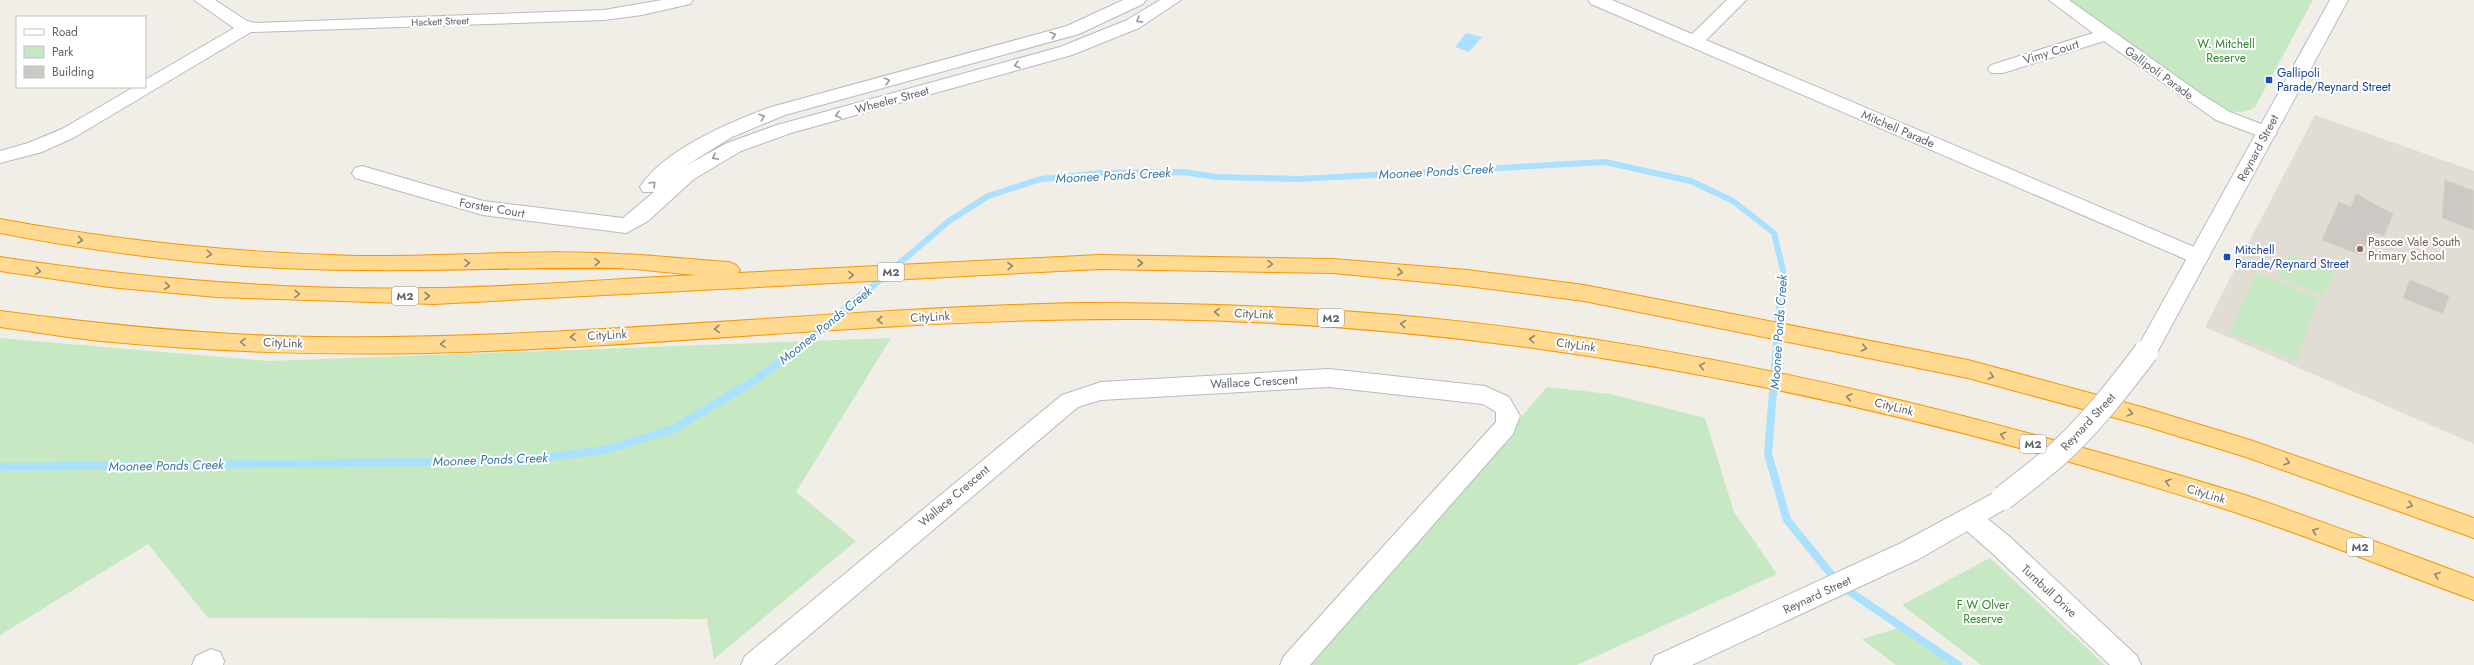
<svg xmlns="http://www.w3.org/2000/svg" width="2474" height="665" font-family="Jost,sans-serif">
<rect width="100%" height="100%" fill="#f1eee7"/>
<path fill="#e1ddd5" d="M2315,115l159,56v273l-269,-117z"/>
<path fill="#c6e9c3" d="M2067,0h246l-58,107c-12,9 -28,4 -40,-2z
M2290,254l44,18 -10,24 -45,-19z
M2256,273l63,25 -23,63 -66,-28z
M0,338l269,23 622,-23 -95,154 60,49 -142,118 -7,-40 -499,-1 -60,-74 -148,91z
M1547,387l63,7 95,24 29,94 43,62 -200,91h-270z
M1990,558l115,107h-124l-79,-60z
M1902,627l56,38h-62l-34,-26z"/>
<path fill="#a9e1ff" d="M1466,33l16,4 -13,15 -14,-5z"/>
<g fill="none" stroke-linecap="round" stroke-linejoin="round">
<path stroke="#a9e1ff" stroke-width="6" d="M861,296l88,-75 39,-25 53,-17 60,-6 82,-1 34,5 82,2 306,-17 86,19 42,20 41,32 9,37 -2,26"/>
<path stroke="#a9e1ff" stroke-width="8" d="M1781,295l-13,159 19,66 53,65 118,80
M0,467l518,-6 87,-11 68,-21 79,-47 49,-35 61,-52"/>
</g>
<path fill="#ccc9c4" stroke="#d6cfc5" d="M2445,180l29,11v39l-32,-12z
M2356,194l37,20 -9,22 -13,-5 -10,24 -39,-15 17,-38 12,5z
M2410,280l39,16 -6,18 -40,-16z"/>
<g fill="none" stroke-linecap="round" stroke-linejoin="round">
<g stroke="#b7babe" stroke-width="2">
<path id="street" d="M194,0h21l32,21 9,2 348,-13 58,-10h31l-3,4 -48,11 -38,5 -353,12 -176,105 -33,15 -42,11v-12l28,-8 34,-14 72,-42h11v-7l89,-52z
M1123,0h23l-3,4 -64,30 -294,81 -53,22 -47,29 42,-23 50,-18 283,-78 67,-27 33,-20h21l-42,28 -67,27 -281,78 -50,18 -47,28 -46,42 -22,12 -143,-18 -128,-37 -3,-5 3,-5 7,-2 121,35 140,17 31,-26h-11l-3,-5c23,-37 92,-66 131,-80l296,-81z
M1588,0h24l80,34 35,-34h19l-40,40 500,212 3,5 -3,5 -7,2 -7,-2 -601,-258z
M2049,0h20l135,96 26,16 44,17 3,4 -3,4 -7,2 -51,-19 -112,-79 -101,32h-12l-3,-4 3,-4 102,-32z
M1329,369l156,17 24,11 11,19 -7,18 -203,231h-30l4,-9 212,-234v-10l-13,-8 -154,-17 -228,13 -23,7 -304,258h-33l4,-9 317,-261 39,-13z
M1969,508l9,3 32,26 127,119 4,9h-31l-118,-112 -32,-28 -3,-7 3,-7z
M211,649l9,3 4,9 -1,4h-31l4,-9z"/>
</g>
<g stroke="#b8bcc1" stroke-width="2">
<path id="secondary" d="M2330,0h18l-194,358 -8,2 -8,-2 -3,-6z
M2003,488l9,3 3,7 -3,7 -93,54 -227,106h-41l4,-9 246,-113z"/>
</g>
<g stroke="#f89600" stroke-width="2">
<path id="highway" d="M0,219c118,22 238,34 358,37 87,1 174,-7 261,-2 37,1 73,6 110,8l7,3 4,5 -2,3 361,-18 234,4 134,11 117,15 384,75 177,48 105,32 224,78v20l-228,-81 -101,-31 -177,-48 -384,-77 -117,-15 -134,-13 -234,-4 -665,35 -218,-7 -107,-10 -109,-16v-14c143,22 289,34 434,31 88,-1 175,-9 263,-13 -27,-2 -54,-6 -81,-7 -85,-1 -171,3 -256,2 -120,0 -242,-14 -360,-37z
M1083,303c115,0 229,4 344,15 204,20 406,62 604,116 72,19 143,39 214,61 77,26 153,55 229,83v22c-83,-30 -165,-64 -249,-91 -348,-112 -711,-186 -1078,-190 -240,-2 -479,28 -719,34 -105,2 -211,-1 -315,-11 -38,-3 -76,-10 -113,-15v-16c107,14 213,25 320,26 255,3 509,-29 763,-34z"/>
</g>
<use href="#street" fill="#fff" fill-rule="evenodd"/>
<use href="#secondary" fill="#fff" fill-rule="evenodd"/>
<use href="#highway" fill="#ffda90" fill-rule="evenodd"/>
<g stroke="#b8bcc1" stroke-width="26" stroke-linecap="butt">
<path id="secondary-bridge" d="M2003,498c20,-16 41,-31 59,-48 32,-30 58,-64 84,-98"/>
</g>
<use href="#secondary-bridge" stroke="#fff" stroke-width="24"/>
</g>
<defs><path id="oneway-chevron" d="M-2-3.5L2.5 0L-2 3.5" fill="none" stroke-width="1.6" stroke-linecap="round" stroke-linejoin="round"/></defs>
<g stroke="#969a9d">
<use href="#oneway-chevron" transform="translate(1139 20) rotate(151)"/>
<use href="#oneway-chevron" transform="translate(1053 35) rotate(-17)"/>
<use href="#oneway-chevron" transform="translate(1017 65) rotate(164)"/>
<use href="#oneway-chevron" transform="translate(887 81) rotate(-15)"/>
<use href="#oneway-chevron" transform="translate(838 115) rotate(165)"/>
<use href="#oneway-chevron" transform="translate(762 117) rotate(-19)"/>
<use href="#oneway-chevron" transform="translate(715 157) rotate(153)"/>
<use href="#oneway-chevron" transform="translate(653 184) rotate(-46)"/>
</g>
<g stroke="#8e8774">
<use href="#oneway-chevron" transform="translate(80 240) rotate(8)"/>
<use href="#oneway-chevron" transform="translate(209 254) rotate(5)"/>
<use href="#oneway-chevron" transform="translate(597 262) rotate(-1)"/>
<use href="#oneway-chevron" transform="translate(467 263) rotate(-1)"/>
<use href="#oneway-chevron" transform="translate(1140 263)"/>
<use href="#oneway-chevron" transform="translate(1270 264) rotate(1)"/>
<use href="#oneway-chevron" transform="translate(1010 266) rotate(-2)"/>
<use href="#oneway-chevron" transform="translate(38 271) rotate(10)"/>
<use href="#oneway-chevron" transform="translate(1400 272) rotate(5)"/>
<use href="#oneway-chevron" transform="translate(851 275) rotate(-4)"/>
<use href="#oneway-chevron" transform="translate(167 286) rotate(6)"/>
<use href="#oneway-chevron" transform="translate(297 294) rotate(2)"/>
<use href="#oneway-chevron" transform="translate(427 296)"/>
<use href="#oneway-chevron" transform="translate(1217 312) rotate(-177)"/>
<use href="#oneway-chevron" transform="translate(880 320) rotate(177)"/>
<use href="#oneway-chevron" transform="translate(1403 324) rotate(-174)"/>
<use href="#oneway-chevron" transform="translate(717 329) rotate(177)"/>
<use href="#oneway-chevron" transform="translate(573 337) rotate(177)"/>
<use href="#oneway-chevron" transform="translate(1532 339) rotate(-173)"/>
<use href="#oneway-chevron" transform="translate(243 342) rotate(-178)"/>
<use href="#oneway-chevron" transform="translate(443 344) rotate(177)"/>
<use href="#oneway-chevron" transform="translate(1864 348) rotate(12)"/>
<use href="#oneway-chevron" transform="translate(1702 366) rotate(-170)"/>
<use href="#oneway-chevron" transform="translate(1991 376) rotate(15)"/>
<use href="#oneway-chevron" transform="translate(1849 397) rotate(-167)"/>
<use href="#oneway-chevron" transform="translate(2130 413) rotate(15)"/>
<use href="#oneway-chevron" transform="translate(2003 435) rotate(-164)"/>
<use href="#oneway-chevron" transform="translate(2287 462) rotate(19)"/>
<use href="#oneway-chevron" transform="translate(2168 482) rotate(-163)"/>
<use href="#oneway-chevron" transform="translate(2410 505) rotate(19)"/>
<use href="#oneway-chevron" transform="translate(2315 531) rotate(-160)"/>
<use href="#oneway-chevron" transform="translate(2437 575) rotate(-160)"/>
</g>
<g fill="#1a4fb4" stroke="#fff" stroke-width="1.5">
<rect x="2265" y="76" width="8" height="8" rx="2"/>
<rect x="2223" y="253" width="8" height="8" rx="2"/>
</g>
<circle fill="#8d6e63" stroke="#fff" stroke-width="1.5" cx="2360" cy="249" r="4"/>
<g text-anchor="middle" stroke-width="4" stroke-linejoin="round" paint-order="stroke">
<g font-size="10" fill="#5e6368" stroke="#fff">
<text transform="translate(440 21) rotate(-2)" y="4">Hackett Street</text>
</g>
<g fill="#fff" stroke="#8e9295" stroke-width="1">
<rect x="878" y="263" width="26" height="18" rx="3"/>
<rect x="392" y="287" width="26" height="18" rx="3"/>
<rect x="1318" y="309" width="26" height="18" rx="3"/>
<rect x="2020" y="435" width="26" height="18" rx="3"/>
<rect x="2347" y="538" width="26" height="18" rx="3"/>
</g>
<g font-size="11" font-weight="bold" fill="#5e6368">
<text x="891" y="276">M2</text>
<text x="405" y="300">M2</text>
<text x="1331" y="322">M2</text>
<text x="2033" y="448">M2</text>
<text x="2360" y="551">M2</text>
</g>
<g font-size="12" fill="#348430" stroke="#fff">
<text x="2226" y="48">W. Mitchell<tspan x="2226" dy="14">Reserve</tspan></text>
<text x="1983" y="609">F W Olver<tspan x="1983" dy="14">Reserve</tspan></text>
</g>
<g font-size="12" fill="#5e6368" stroke="#fff">
<text transform="translate(2051 52) rotate(-17)" y="4">Vimy Court</text>
<text transform="translate(2159 73) rotate(36)" y="4">Gallipoli Parade</text>
<text transform="translate(892 100) rotate(-15)" y="4">Wheeler Street</text>
<text transform="translate(1898 129) rotate(23)" y="4">Mitchell Parade</text>
<text transform="translate(2258 148) rotate(-62)" y="4">Reynard Street</text>
<text transform="translate(492 208) rotate(10)" y="4">Forster Court</text>
<text transform="translate(1254 314) rotate(3)" y="4">CityLink</text>
<text transform="translate(930 317) rotate(-3)" y="4">CityLink</text>
<text transform="translate(607 335) rotate(-3)" y="4">CityLink</text>
<text transform="translate(283 343) rotate(2)" y="4">CityLink</text>
<text transform="translate(1576 345) rotate(8)" y="4">CityLink</text>
<text transform="translate(1254 382) rotate(-3)" y="4">Wallace Crescent</text>
<text transform="translate(1894 407) rotate(14)" y="4">CityLink</text>
<text transform="translate(2088 422) rotate(-47)" y="4">Reynard Street</text>
<text transform="translate(2206 494) rotate(17)" y="4">CityLink</text>
<text transform="translate(954 496) rotate(-40)" y="4">Wallace Crescent</text>
<text transform="translate(2049 591) rotate(43)" y="4">Turnbull Drive</text>
<text transform="translate(1817 595) rotate(-25)" y="4">Reynard Street</text>
</g>
<g font-size="12" fill="#164399" stroke="#fff" text-anchor="start">
<text x="2277" y="77">Gallipoli<tspan x="2277" dy="14">Parade/Reynard Street</tspan></text>
<text x="2235" y="254">Mitchell<tspan x="2235" dy="14">Parade/Reynard Street</tspan></text>
</g>
<g font-size="12" fill="#785e54" stroke="#fff" text-anchor="start">
<text x="2368" y="246">Pascoe Vale South<tspan x="2368" dy="14">Primary School</tspan></text>
</g>
<g font-size="13" font-style="italic" fill="#3a77a5" stroke="#fff">
<text transform="translate(1436 171) rotate(-3)" y="5">Moonee Ponds Creek</text>
<text transform="translate(1113 175) rotate(-3)" y="5">Moonee Ponds Creek</text>
<text transform="translate(825 325) rotate(-39)" y="5">Moonee Ponds Creek</text>
<text transform="translate(1778 332) rotate(-86)" y="5">Moonee Ponds Creek</text>
<text transform="translate(490 459) rotate(-2)" y="5">Moonee Ponds Creek</text>
<text transform="translate(166 465) rotate(-1)" y="5">Moonee Ponds Creek</text>
</g>
</g>
<rect x="16" y="16" width="130" height="72" fill="#ffffff" stroke="#bfc1c3"/>
<rect x="24" y="29" width="20" height="6" fill="#ffffff" stroke="#bfc1c3"/>
<text x="52" y="36" font-size="12" fill="#5e6368">Road</text>
<rect x="24" y="46" width="20" height="12" fill="#c6e9c3" stroke="#bfc1c3"/>
<text x="52" y="56" font-size="12" fill="#5e6368">Park</text>
<rect x="24" y="66" width="20" height="12" fill="#ccc9c4" stroke="#bfc1c3"/>
<text x="52" y="76" font-size="12" fill="#5e6368">Building</text>
</svg>
